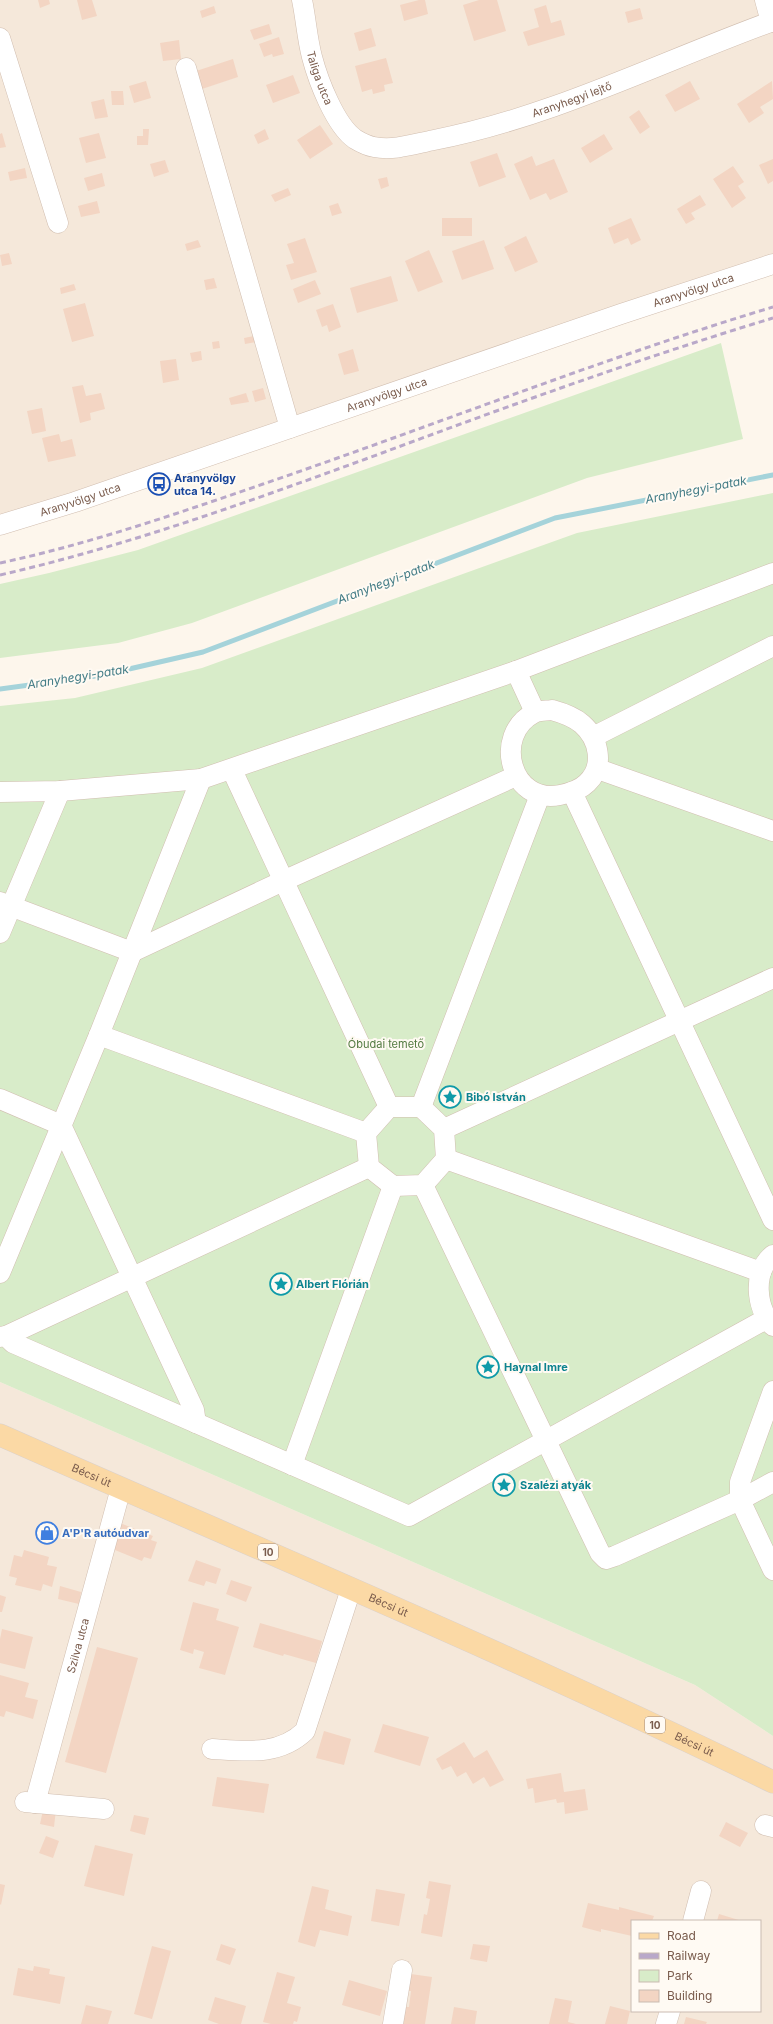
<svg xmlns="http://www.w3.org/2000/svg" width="773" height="2024" font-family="Inter,sans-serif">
<rect width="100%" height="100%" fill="#fdf6ec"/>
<path fill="#f5e8da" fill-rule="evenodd" d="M0,0h773v264l-773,261z
M0,1382l695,303 78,51v288h-773zM632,1921h128v90h-128z"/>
<path fill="#d8ecc9" d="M721,343l22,96 -156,39 -395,145 -74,20 -118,15v-74l49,-11 89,-23z
M773,493v1243l-78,-51 -695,-303v-676l75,-8 127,-30 375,-135z"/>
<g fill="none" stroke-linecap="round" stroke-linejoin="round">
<path stroke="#a5d3da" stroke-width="5" d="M0,689l103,-14 100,-23 352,-134 218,-43"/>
</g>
<path fill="#f3d5c3" d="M38,0h11l1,4 -10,4z
M77,0h15l5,16 -15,4z
M419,0h6l3,14 -24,7 -4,-16z
M479,0h18l9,31 -32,10 -11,-36z
M546,5l5,18 10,-3 4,15 -37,11 -5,-14 16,-5 -5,-18z
M214,6l2,7 -14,5 -2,-7z
M640,8l3,11 -15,4 -3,-11z
M269,24l3,10 -18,6 -4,-10z
M371,28l5,18 -17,5 -5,-18z
M279,37l5,17 -11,3 -1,-3 -8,3 -5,-13z
M179,40l2,19 -18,2 -3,-18z
M386,58l7,25 -9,2 1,6 -12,3 -1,-5 -10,3 -7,-26z
M233,59l5,18 -39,13 -6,-18z
M293,75l7,18 -27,10 -7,-18z
M146,81l5,17 -17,5 -5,-17z
M690,81l10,18 -25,13 -10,-17z
M772,81l1,18 -13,8 4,6 -15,10 -12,-19z
M111,91h12l1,14h-12z
M104,99l4,18 -13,2 -4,-17z
M639,110l11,17 -10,7 -11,-17z
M320,125l13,19 -23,15 -13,-19z
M143,129h6l-1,16h-11v-9h6z
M265,129l4,10 -11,5 -4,-9z
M2,133l4,14 -6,1v-14z
M99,133l7,25 -20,5 -7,-25z
M604,134l9,15 -23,14 -9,-15z
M497,153l9,24 -27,10 -9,-25z
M532,156l4,10 18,-7 14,33 -18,8 -4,-7 -16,7 -16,-36z
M773,159v22l-5,3 -9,-19z
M165,160l4,12 -15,5 -4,-13z
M733,166l11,16 -6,4 8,12 -14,10 -19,-29z
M25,168l2,10 -17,3 -2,-9z
M102,173l3,13 -17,5 -4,-13z
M387,177l2,9 -8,3 -3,-10z
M288,188l3,7 -16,7 -4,-7z
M700,195l6,10 -15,8 4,6 -9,5 -9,-15z
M97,201l3,12 -19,4 -3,-11z
M338,203l4,10 -10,3 -3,-10z
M442,218h30v18h-30z
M631,218l10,22 -10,5 -3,-7 -14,6 -6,-16z
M526,236l12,26 -23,10 -11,-25z
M305,238l12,34 -26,8 -5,-15 8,-2 -7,-19z
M198,240l3,7 -14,4 -2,-7z
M484,240l10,29 -32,11 -10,-29z
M429,250l14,32 -25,10 -13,-31z
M9,253l3,11 -10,2 -2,-11z
M391,276l7,25 -41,12 -7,-25z
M214,278l3,10 -11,2 -2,-10z
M315,280l6,14 -23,9 -5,-14z
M74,284l2,6 -15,4 -1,-6z
M85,303l9,33 -22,6 -9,-33z
M333,304l8,23 -12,5 -2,-7 -5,2 -6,-17z
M254,336l2,6 -11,2 -1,-6z
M219,341l1,7 -7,1 -1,-7z
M353,349l6,22 -15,4 -6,-21z
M201,351l1,9 -10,2 -2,-9z
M176,359l3,21 -16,3 -3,-22z
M83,385l3,11 15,-3 4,16 -15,4 1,7 -11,3 -8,-36z
M263,388l3,11 -11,3 -3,-11z
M246,393l3,9 -18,3 -2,-7z
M42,408l4,23 -14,3 -5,-23z
M59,434l2,8 11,-3 4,17 -28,6 -6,-24z
M120,1523l33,13 -2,4 6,2 -6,17 -7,-2 -2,4 -32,-13z
M24,1550l25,7 -2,8 10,2 -5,20 -9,-3 -2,7 -26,-6 2,-7 -8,-2 5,-21 8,2z
M196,1560l25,9 -5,15 -10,-3 -2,5 -16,-5z
M231,1580l21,7 -6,15 -20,-8z
M60,1586l21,6 -2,12 -21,-5z
M0,1595l6,2 -4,15h-2z
M193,1602l26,7 -3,11 23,7 -14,48 -26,-7 5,-16 -10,-3 -1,5 -13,-4z
M260,1623l62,18 -6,22 -32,-9 -1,2 -30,-9z
M2,1629l31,8 -8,32 -25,-6v-24z
M97,1647l41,11 -32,115 -41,-11z
M0,1675l29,8 -4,14 13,3 -5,19 -27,-8 -2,6 -4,-1z
M383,1724l46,13 -9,29 -46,-14z
M324,1731l27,8 -7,26 -28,-7z
M464,1742l10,16 13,-8 17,30 -14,7 -6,-10 -11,7 -7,-12 -9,5 -6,-11 -9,4 -6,-11z
M561,1773l3,19 21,-3 3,21 -23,4 -1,-12 -7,1 -1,-4 -21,4 -2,-15 -5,1 -2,-10z
M217,1777l52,7 -5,29 -52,-7z
M44,1806l12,3 -2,18 -14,-3z
M134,1815l15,3 -4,17 -15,-4z
M726,1822l22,11 -8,14 -21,-11z
M46,1836l13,5 -6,17 -14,-5z
M95,1845l38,9 -9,42 -40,-10z
M429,1881l22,4 -9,52 -21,-4 3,-19 3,1 3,-16 -4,-1z
M0,1884l5,1 -4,20 -1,-1z
M312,1886l17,4 -4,19 27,7 -4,20 -28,-6 -5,17 -17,-5z
M376,1889l29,5 -6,32 -28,-5z
M588,1903l31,7v-3l35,9 -2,5h-20v15l-31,-7v3l-19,-5z
M719,1914l23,7h-25z
M221,1944l15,5 -6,16 -14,-5z
M473,1944l17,2 -3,16 -17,-3z
M152,1946l19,5 -19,68 -18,-5z
M34,1966l16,3 -1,5 16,3 -5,27 -47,-9 5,-27 15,3z
M277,1972l18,5 -8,26 14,4 -4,15 -3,-1 -1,3h-22l-8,-2z
M411,1974l21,3 -7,47h-23l3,-17h4l2,-16h-3z
M349,1980l38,11 -7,25 -38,-11z
M215,1997l31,9 -5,18h-22l-11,-4z
M555,1998l17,3 -4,21 8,2h-27z
M86,2005l26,6 -4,13h-27z
M610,2006l20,5 -3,13h-22z
M454,2007l23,4 -2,13h-24z
M686,2017l21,5 -1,2h-22z"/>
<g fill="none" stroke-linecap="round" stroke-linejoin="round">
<g stroke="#d1beb0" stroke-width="21">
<g id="minor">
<path id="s1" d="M302,0c4,19 5,38 10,57 6,23 23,68 43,82 5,3 13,7 19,8 20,4 40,-3 60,-7 118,-23 226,-78 339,-119"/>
<path d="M765,0l6,22"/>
<path d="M0,38l58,185"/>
<path d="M186,68l104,360"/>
<path id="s2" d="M0,525l75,-23 546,-188 152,-50"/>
<path d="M516,671l19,41"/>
<path d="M552,710c11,3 22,7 30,14 17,15 23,42 5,59 -7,7 -17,10 -27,12 -49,10 -68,-60 -26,-82 5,-3 13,-2 18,-3z"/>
<path d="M593,737l180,-91"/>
<path d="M598,769l175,62"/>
<path d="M232,770l157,337"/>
<path d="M0,792l60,-1 141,-12 315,-108 257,-98"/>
<path d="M572,792l201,428"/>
<path d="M0,902l132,50 151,-71 233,-105"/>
<path d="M0,933l60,-142"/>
<path d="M99,1035l267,98"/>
<path d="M0,1099l61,26 133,285 2,13"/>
<path d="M389,1107h32l23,22 2,30 -23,26 -30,1 -24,-19 -3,-34z"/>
<path d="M421,1107l119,-312"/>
<path d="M444,1129l329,-151"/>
<path d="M446,1159l315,113"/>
<path d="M423,1185l177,368 6,6 9,-3 125,-56 33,-18"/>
<path d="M773,1255c-21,17 -17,53 0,71"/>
<path d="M0,1273l99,-238 102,-256"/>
<path d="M6,1336l363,-169"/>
<path d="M0,1337l6,-1 7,7 396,173 357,-197"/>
<path d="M773,1391l-33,91v18l33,70"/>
<path d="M292,1465l101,-279"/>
<path d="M212,1749c34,2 67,7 93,-18l46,-142"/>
<path d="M25,1802l79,7"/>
<path id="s3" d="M35,1803l86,-315"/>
<path d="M765,1825l8,2"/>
<path d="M693,1921l8,-30"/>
<path d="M393,2024l9,-54"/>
<path d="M666,2024l4,-13"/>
</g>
</g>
<g stroke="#dad1cd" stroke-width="23">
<g id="major">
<path id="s4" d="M0,1435c258,114 519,223 773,347"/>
</g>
</g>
<use href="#minor" stroke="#fff" stroke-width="20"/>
<use href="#major" stroke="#fbd9a5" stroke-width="22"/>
<path stroke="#b9a8c9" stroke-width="3" stroke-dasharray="6 4" stroke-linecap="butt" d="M0,563c89,-19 176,-49 263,-79 170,-58 337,-125 510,-177
M0,575c131,-30 256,-76 382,-122 129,-48 259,-95 391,-135"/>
</g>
<defs>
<g id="bus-ring" transform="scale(1.15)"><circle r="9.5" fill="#fffaf3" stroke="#1a4fb4" stroke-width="1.5"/><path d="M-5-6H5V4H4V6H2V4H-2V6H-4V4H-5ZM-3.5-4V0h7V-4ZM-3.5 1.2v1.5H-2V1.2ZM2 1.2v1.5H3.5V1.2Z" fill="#1a4fb4"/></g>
<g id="sight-ring" transform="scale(1.15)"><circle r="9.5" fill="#fffaf3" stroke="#0f9aa8" stroke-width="1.5"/><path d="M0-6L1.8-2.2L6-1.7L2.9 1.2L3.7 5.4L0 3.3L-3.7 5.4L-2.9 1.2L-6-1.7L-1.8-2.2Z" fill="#0f9aa8"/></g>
<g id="shop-ring" transform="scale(1.15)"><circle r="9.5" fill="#fffaf3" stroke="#3f7fe0" stroke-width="1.5"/><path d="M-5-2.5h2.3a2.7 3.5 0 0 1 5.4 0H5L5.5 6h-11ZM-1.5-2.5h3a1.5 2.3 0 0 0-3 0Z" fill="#3f7fe0"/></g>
</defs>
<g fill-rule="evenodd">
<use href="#bus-ring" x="159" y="484"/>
<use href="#sight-ring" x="450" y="1097"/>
<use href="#sight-ring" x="281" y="1284"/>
<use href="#sight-ring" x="488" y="1367"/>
<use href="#sight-ring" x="504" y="1485"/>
<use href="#shop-ring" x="47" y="1533"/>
</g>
<g text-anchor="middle" stroke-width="4" stroke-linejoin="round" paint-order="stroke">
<g fill="#fffaf3" stroke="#a28b7f" stroke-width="1">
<rect x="258" y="1544" width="20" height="16" rx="3"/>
<rect x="645" y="1717" width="20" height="16" rx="3"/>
</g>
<g font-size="10" font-weight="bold" fill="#7a5c4d">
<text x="268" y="1556">10</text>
<text x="655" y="1729">10</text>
</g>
<g font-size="11" fill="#7a5c4d" stroke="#fffaf3">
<text dy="4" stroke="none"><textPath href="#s1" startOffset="80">Taliga utca</textPath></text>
<text dy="4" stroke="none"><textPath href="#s1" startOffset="377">Aranyhegyi lejtő</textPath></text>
<text dy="4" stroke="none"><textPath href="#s2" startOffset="732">Aranyvölgy utca</textPath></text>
<text dy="4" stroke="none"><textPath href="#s2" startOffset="408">Aranyvölgy utca</textPath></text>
<text dy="4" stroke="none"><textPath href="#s2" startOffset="84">Aranyvölgy utca</textPath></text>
<text dy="4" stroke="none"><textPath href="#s4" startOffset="100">Bécsi út</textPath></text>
<text dy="4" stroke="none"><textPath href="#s4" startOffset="424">Bécsi út</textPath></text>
<text dy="4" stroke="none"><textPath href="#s3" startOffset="163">Szilva utca</textPath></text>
<text dy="4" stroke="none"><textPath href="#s4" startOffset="760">Bécsi út</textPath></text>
</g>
<g font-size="11" font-weight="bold" fill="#164399" stroke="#fffaf3" text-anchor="start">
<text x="174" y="482">Aranyvölgy<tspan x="174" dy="13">utca 14.</tspan></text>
</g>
<g font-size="11" fill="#537a41" stroke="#fffaf3">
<text x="386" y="1048">Óbudai temető</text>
</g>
<g font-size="11" font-weight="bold" fill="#0d838f" stroke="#fffaf3" text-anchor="start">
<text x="466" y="1101">Bibó István</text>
<text x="296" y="1288">Albert Flórián</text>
<text x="504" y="1371">Haynal Imre</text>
<text x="520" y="1489">Szalézi atyák</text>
</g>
<g font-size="11" font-weight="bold" fill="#366cbe" stroke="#fffaf3" text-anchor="start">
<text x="62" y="1537">A'P'R autóudvar</text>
</g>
<g font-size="12" font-style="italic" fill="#437c86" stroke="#fffaf3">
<text transform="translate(696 490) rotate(-11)" y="4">Aranyhegyi-patak</text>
<text transform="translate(386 582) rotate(-21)" y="4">Aranyhegyi-patak</text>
<text transform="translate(78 677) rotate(-9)" y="4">Aranyhegyi-patak</text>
</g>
</g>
<rect x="631" y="1920" width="130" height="92" fill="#fffaf3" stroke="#cabbb1"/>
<rect x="639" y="1933" width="20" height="6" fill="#fbd9a5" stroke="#cabbb1"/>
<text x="667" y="1940" font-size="12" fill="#7a5c4d">Road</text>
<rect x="639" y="1953" width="20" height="6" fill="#b9a8c9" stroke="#cabbb1"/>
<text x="667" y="1960" font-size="12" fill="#7a5c4d">Railway</text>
<rect x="639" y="1970" width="20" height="12" fill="#d8ecc9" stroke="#cabbb1"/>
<text x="667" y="1980" font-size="12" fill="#7a5c4d">Park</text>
<rect x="639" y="1990" width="20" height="12" fill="#f3d5c3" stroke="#cabbb1"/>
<text x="667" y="2000" font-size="12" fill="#7a5c4d">Building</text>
</svg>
